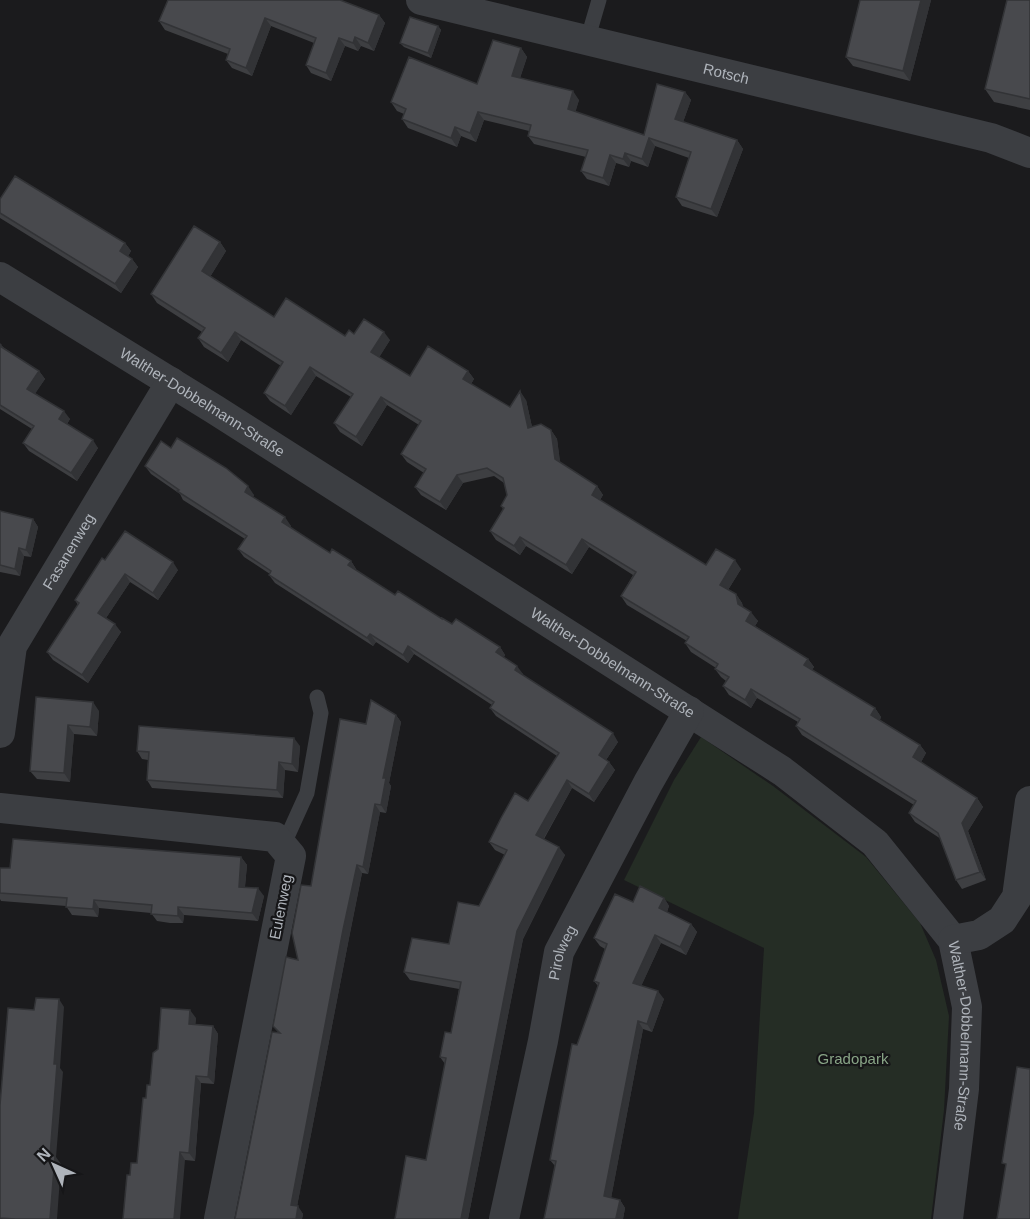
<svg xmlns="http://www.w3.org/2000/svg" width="1030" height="1219" font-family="Helvetica,sans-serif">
<rect width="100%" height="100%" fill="#1b1b1d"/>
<path fill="#252d25" d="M701,737l72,49 93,71 54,66 16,37 13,56 -5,94 -13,109h-193l16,-106 10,-165 -140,-68 50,-100z"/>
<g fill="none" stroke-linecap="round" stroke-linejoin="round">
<path stroke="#3c3e42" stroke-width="15" d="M587,41l12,-41
M283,846l24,-53 14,-80 -4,-16"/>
<g stroke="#3c3e42" stroke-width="30">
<path id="s1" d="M421,0l570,138 39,15"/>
<path id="s2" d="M0,277l214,132 568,362 93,72 78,97 14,67 -3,82 -16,130"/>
<path id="s3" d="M0,733l12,-87 159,-264"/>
<path d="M0,808l275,29 16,19 -72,363"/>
<path d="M953,940l26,-5 23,-15 15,-23 13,-96"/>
<path id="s4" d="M504,1219l39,-178 16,-89 89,-169 41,-72"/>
</g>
</g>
<path fill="#3e3f42" d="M860,0h71l-21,81 -57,-15 -7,-9z
M1030,0v110l-36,-8 -9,-13z
M379,15l6,8 -11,28 -13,-5 -3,5 -13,-5 -14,35 -20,-8 -5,-8 8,-22 -43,-17 -19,50 -20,-8 -6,-8 2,-6 -63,-24 -6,-9z
M438,26l3,4 -10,28 -27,-11 -4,-4z
M521,48l6,9 -7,21 59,22 -4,12 69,23 41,-43 6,8 -8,22 54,18 6,9 -26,68 -35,-11 -6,-9 13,-39 -34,-12 -7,21 -17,-6 -2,6 -13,-4 -7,23 -22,-7 -6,-8 5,-14 -52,-13 -6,-8 1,-5 -45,-11 -8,22 -15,-6 -4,11 -49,-19 -6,-9 2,-5 -7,-3 -6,-9 86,-18z
M0,199l125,44 6,8 -3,5 4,3 6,8 -17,26 -121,-75z
M220,242l6,9 -16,26 64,40 71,19 9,-2 36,6 -11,17 31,19 58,-5 6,8 -3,5 39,23 16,-7 6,27 19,3 6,9 3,24 37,23 6,9 -3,5 106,65 35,4 -13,21 8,4 6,9 1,4 15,14 -3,5 53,33 6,8 -2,3 63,38 6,9 -1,3 40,25 6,8 -5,9 56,36 6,9 -15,24 18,49 -24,9 -6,-9 -15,-41 -26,-17 -6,-9 5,-8 -112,-70 -6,-9 2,-4 -41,-24 -6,10 -22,-13 -6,-9 3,-5 -5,-4 -6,-8 1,-1 -25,-16 -6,-9 2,-2 -60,-36 -6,-9 12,-21 -44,-28 -17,27 -46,-28 -6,9 -24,-15 -6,-9 13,-22 -2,-3 6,-11 -3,-12 -10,-7 -31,7 -17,27 -25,-15 -6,-8 9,-14 -17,-11 -6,-8 18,-29 -32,-20 -25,41 -22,-14 -6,-9 17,-26 -35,-21 -25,39 -21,-14 -6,-8 17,-27 -40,-26 -13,22 -24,-15 -6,-9 4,-6 -45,-29 -6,-9z
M0,344l4,4 35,23 6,8 -10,14 35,26 -3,5 31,24 -21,33 -48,-30 -6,-8 9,-14 -32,-20z
M171,448l83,47 -1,2 38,29 -1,1 40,26 21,8 5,8v1l39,25 47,24 58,28 5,8 -1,2 19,17 -1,1 96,67 -12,18 3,2 6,8 -21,32 -22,-14 -28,51 21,16 -42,84 -55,280h-73l31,-59 19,-96 -5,-7 11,-24 8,-44 -49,-9 -6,-8 45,-28 30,-38 26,-51 -10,-5 -6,-8 39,-41 29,-45 -61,-40 -6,-8 2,-3 -78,-51 -6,9 -32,-21 -3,4 -98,-63 -6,-8 1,-1 -26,-17 -6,-8 7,-10 -62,-39 -3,-6 -29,-20 -6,-8z
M0,511l33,8 5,8 -7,30 -7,-1 -4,20 -20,-4z
M105,560l73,10 -20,30 -28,-18 -24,36 15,14 -33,51 -35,-23 -6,-8 31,-47 -3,-5z
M36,697l63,14 -2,25 -23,-2 -4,48 -33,-3 -7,-8z
M396,715l5,7 -12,61 2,3 -5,27 -6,-1 -12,62 -6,-1 -13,65 -52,268 6,8 -1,5h-67l43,-187 -5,-6 25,-66 68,-236z
M300,746l-2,26 -13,-2 -2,28 -131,-10 -5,-8 1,-20 -6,-1 -5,-8z
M241,857l6,8 -2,22 19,9 -6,25 -74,-6 -1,8h-13l-13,-2 -6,-8 -52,-5 -1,9 -26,-2 -6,-9 -65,-5 -1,-2v-31h10z
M664,898l5,8 -2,6 24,12 6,8 -11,23 -25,-12 -20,43 23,13 -12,33 -9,-3 -32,169 9,2 5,8 -2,11h-79l11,-53 -5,-6 27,-115 21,-59 -4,-5 11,-32 -5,-3 -6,-8 39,-36z
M196,1018l-1,6 18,2 5,8 -4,50 -13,-1 -6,78 -10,-1 -55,15 7,-12 9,-65 4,-13z"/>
<path fill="#323336" d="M921,0h10l-21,81 -7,-10z
M379,15l6,8 -11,28 -6,-8z
M265,18l6,8 -19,50 -6,-8z
M438,26l3,4 -10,28 -3,-5z
M355,37l6,9 -3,5 -5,-8z
M339,38l6,8 -14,35 -5,-8z
M521,48l6,9 -9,27 -6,-8z
M573,91l6,9 -5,17 -6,-8z
M685,92l6,8 -10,28 -6,-9z
M478,112l6,8 -8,22 -6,-9z
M455,127l6,9 -4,11 -6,-9z
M649,138l6,8 -7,21 -6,-8z
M737,140l6,9 -26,68 -6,-8z
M625,153l6,8 -2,6 -6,-8z
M610,155l6,8 -7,23 -6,-8z
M220,242l6,9 -18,29 -6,-9z
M125,243l6,8 -5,9 -6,-9z
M132,259l6,8 -17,26 -6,-9z
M235,332l6,8 -13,22 -7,-9z
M384,332l6,8 -13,21 -6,-9z
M310,367l6,9 -25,39 -6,-9z
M39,371l6,8 -12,18 -6,-8z
M468,371l6,8 -5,8 -6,-8z
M520,391l6,9 8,36 -6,-8z
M381,397l6,8 -25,41 -6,-9z
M64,411l6,8 -5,8 -6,-8z
M551,430l6,9 4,29 -6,-9z
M93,440l5,8 -21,33 -6,-8z
M457,475l6,8 -17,27 -6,-8z
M248,486l6,9 -3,5 -6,-8z
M597,486l6,9 -5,8 -6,-8z
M285,517l6,9 -3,4 -6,-8z
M33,519l5,8 -7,30 -5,-7z
M520,537l6,9 -6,9 -6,-9z
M582,539l7,8 -17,27 -6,-9z
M19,548l5,8 -4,20 -5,-7z
M735,560l6,9 -15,24 -6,-8z
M351,561l5,8 -2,4 -6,-8z
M173,562l5,8 -20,30 -5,-7z
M125,574l5,8 -26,39 -6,-8z
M736,594l6,9 2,9 -6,-8z
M751,612l7,9 -5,8 -7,-8z
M115,624l6,8 -33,51 -6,-8z
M370,634l6,8 -3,4 -6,-8z
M408,646l6,8 -6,9 -5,-8z
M500,647l5,8 -3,5 -6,-8z
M808,659l6,8 -4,6 -6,-8z
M517,666l6,8 -3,4 -5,-8z
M751,689l6,9 -6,10 -6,-8z
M93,702l6,9 -2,25 -7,-9z
M875,708l6,9 -3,6 -7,-8z
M396,715l5,7 -12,61 2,3 -5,27 -5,-8 2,-27z
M68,725l6,9 -4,48 -6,-9z
M613,733l5,9 -14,21 -5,-8z
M294,738l6,8 -2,26 -6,-8z
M920,745l6,8 -7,13 -6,-9z
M279,762l6,8 -2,28 -6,-8z
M609,762l6,8 -21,32 -5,-8z
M567,780l5,8 -31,55 -5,-8z
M977,798l6,9 -15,24 18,49 -6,-8 -18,-49z
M375,804l5,8 -12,62 -5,-7z
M559,847l6,8 -42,84 -55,280h-7l56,-288z
M241,857l6,8 -3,30 -5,-8z
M357,865l5,8 -13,65 -53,274 -5,-7 52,-275z
M258,888l6,8 -6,25 -6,-8z
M664,898l5,8 -4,10 -6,-8z
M94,900l5,8 -1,9 -5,-8z
M178,907l6,8 -1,8 -5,-7z
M691,924l6,8 -11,23 -6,-8z
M655,935l6,8 -22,48 -6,-8z
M658,991l6,8 -12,33 -5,-8z
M59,999l5,8 -4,61 3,4 -7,85 5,7 -4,55h-7v-63l4,-92z
M190,1010l6,8 -1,14 -6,-8z
M638,1021l5,8 -33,175 -6,-8z
M213,1026l5,8 -4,50 -6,-7z
M196,1076l5,7 -6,78 -6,-8z
M180,1152l5,8 -5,59h-6z
M620,1200l5,8 -2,11h-7z
M298,1206l5,8 -1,5h-6z"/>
<path fill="#48494d" stroke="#323336" stroke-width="1.5" d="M168,0h172l39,15 -11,28 -13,-6 -2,6 -14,-5 -13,35 -20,-8 10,-27 -51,-20 -19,50 -20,-8 4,-11 -71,-28z
M860,0h61l-18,71 -57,-14z
M1007,0h23v99l-45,-10z
M410,17l28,9 -10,27 -28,-10z
M493,40l28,8 -9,28 61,15 -5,18 76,26 13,-51 28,8 -10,27 62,21 -26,69 -35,-12 15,-45 -42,-14 -7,21 -17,-6 -2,6 -13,-4 -7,23 -22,-7 7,-21 -60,-14 3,-11 -53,-13 -8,21 -15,-6 -4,11 -49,-19 4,-10 -15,-7 18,-45 68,27z
M15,176l110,67 -5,8 12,8 -17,25 -115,-71v-14z
M194,226l26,16 -18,29 72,46 12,-19 59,38 4,-6 5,4 10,-15 20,13 -13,20 39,24 18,-30 40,25 -5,8 47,28 10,-16 8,37 13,-4 10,6 4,29 42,27 -5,9 114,70 10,-16 19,11 -15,25 16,9 2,10 13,8 -5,9 62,38 -4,6 71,43 -4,7 49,30 -7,12 64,41 -15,25 18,49 -24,8 -18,-47 -29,-20 7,-12 -120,-75 4,-7 -49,-30 -6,11 -22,-14 6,-9 -14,-8 3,-5 -33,-21 4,-6 -68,-41 15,-24 -54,-33 -16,26 -46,-28 -6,9 -24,-15 14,-23 -3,-2 6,-11 -4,-17 -16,-10 -30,7 -17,27 -25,-15 11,-18 -25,-15 20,-33 -40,-24 -25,40 -22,-14 19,-29 -43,-27 -25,39 -21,-13 19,-31 -48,-30 -14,21 -23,-15 7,-10 -54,-34z
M0,344l1,1 -1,1 39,25 -12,18 37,22 -5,8 34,21 -22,33 -48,-30 11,-17 -34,-21z
M177,438l49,30 22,18 -3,6 40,25 -3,5 48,31 2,-4 19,12 -3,4 47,30 3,-4 44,28v-1l10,6 4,-5 44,28 -4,5 21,14 -2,4 98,63 -14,22 10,7 -20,32 -22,-14 -31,55 23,12 -42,84 -56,288h-66l11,-63 20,4 20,-102 -6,-1 5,-25 6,1 10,-51 -57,-10 8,-34 37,6 9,-42 21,4 28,-56 -18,-8 12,-24 14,-25 13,8 31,-48 -69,-45 4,-6 -86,-56 -5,9 -33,-21 -3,4 -98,-63 2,-4 -33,-22 9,-13 -70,-45 2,-1 -34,-24 16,-25 10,7z
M0,511l33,8 -7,31 -7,-2 -4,21 -15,-4z
M125,531l48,31 -20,31 -28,-19 -27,39 17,11 -33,51 -35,-23 32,-49 -4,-3 27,-42 3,2z
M36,697l57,5 -3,25 -22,-2 -4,48 -34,-2z
M371,700l25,15 -13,63h3l-5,27 -6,-1 -12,63 -6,-2 -14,65 -52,275 7,1 -2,13h-61l37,-187 8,1 -7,-7 13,-69 12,3 -6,-27 9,-48 10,1 29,-167 26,5z
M139,726l155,12 -2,26 -13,-2 -2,28 -130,-10 2,-28 -12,-1z
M13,839l228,18 -2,30 19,1 -6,25 -74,-6v9l-13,-1 -14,-1 1,-9 -58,-5 -1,9 -27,-2 1,-9 -67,-5v-25h10z
M640,886l24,12 -5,10 32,16 -11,23 -25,-12 -22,48 25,8 -11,33 -9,-3 -34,175 16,4 -4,18 4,1h-76l12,-58 -6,-1 22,-116 5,1 22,-62 -5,-2 13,-37 -13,-6 21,-44 18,8z
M36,998l23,1 -5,65h3l-7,92h5l-5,63h-35l-15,-1v-113l8,-97 26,2z
M161,1008l29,2 -1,14 24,2 -5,51 -12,-1 -7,77 -9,-1 -6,67h-51l4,-44h3l1,-12h6l6,-65h3l1,-13h3l3,-32 5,-4z
M1017,1067l13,2v150h-33l9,-55 -4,-1z"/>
<g text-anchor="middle" stroke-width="4.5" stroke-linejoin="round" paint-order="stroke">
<g font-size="15" fill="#afb4bb" stroke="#161618">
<text dy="5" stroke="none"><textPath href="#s1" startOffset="314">Rotsch</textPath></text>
<text dy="5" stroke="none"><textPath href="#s2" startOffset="238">Walther-Dobbelmann-Straße</textPath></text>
<text dy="5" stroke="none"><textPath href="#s3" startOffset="198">Fasanenweg</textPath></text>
<text dy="5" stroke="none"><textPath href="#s2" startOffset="724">Walther-Dobbelmann-Straße</textPath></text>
<text transform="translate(281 907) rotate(-79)" y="5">Eulenweg</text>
<text dy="5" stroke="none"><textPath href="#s4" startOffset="273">Pirolweg</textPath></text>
<text dy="5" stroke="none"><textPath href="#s2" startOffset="1264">Walther-Dobbelmann-Straße</textPath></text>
</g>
<g font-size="15" fill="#89a587" stroke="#161618">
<text x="853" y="1064">Gradopark</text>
</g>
</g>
<g transform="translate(54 1165) rotate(315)" stroke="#161618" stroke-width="4.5" paint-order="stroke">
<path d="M0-4.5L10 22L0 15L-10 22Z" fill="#afb4bb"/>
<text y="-9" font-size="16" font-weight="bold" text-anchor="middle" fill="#afb4bb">N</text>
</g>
</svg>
